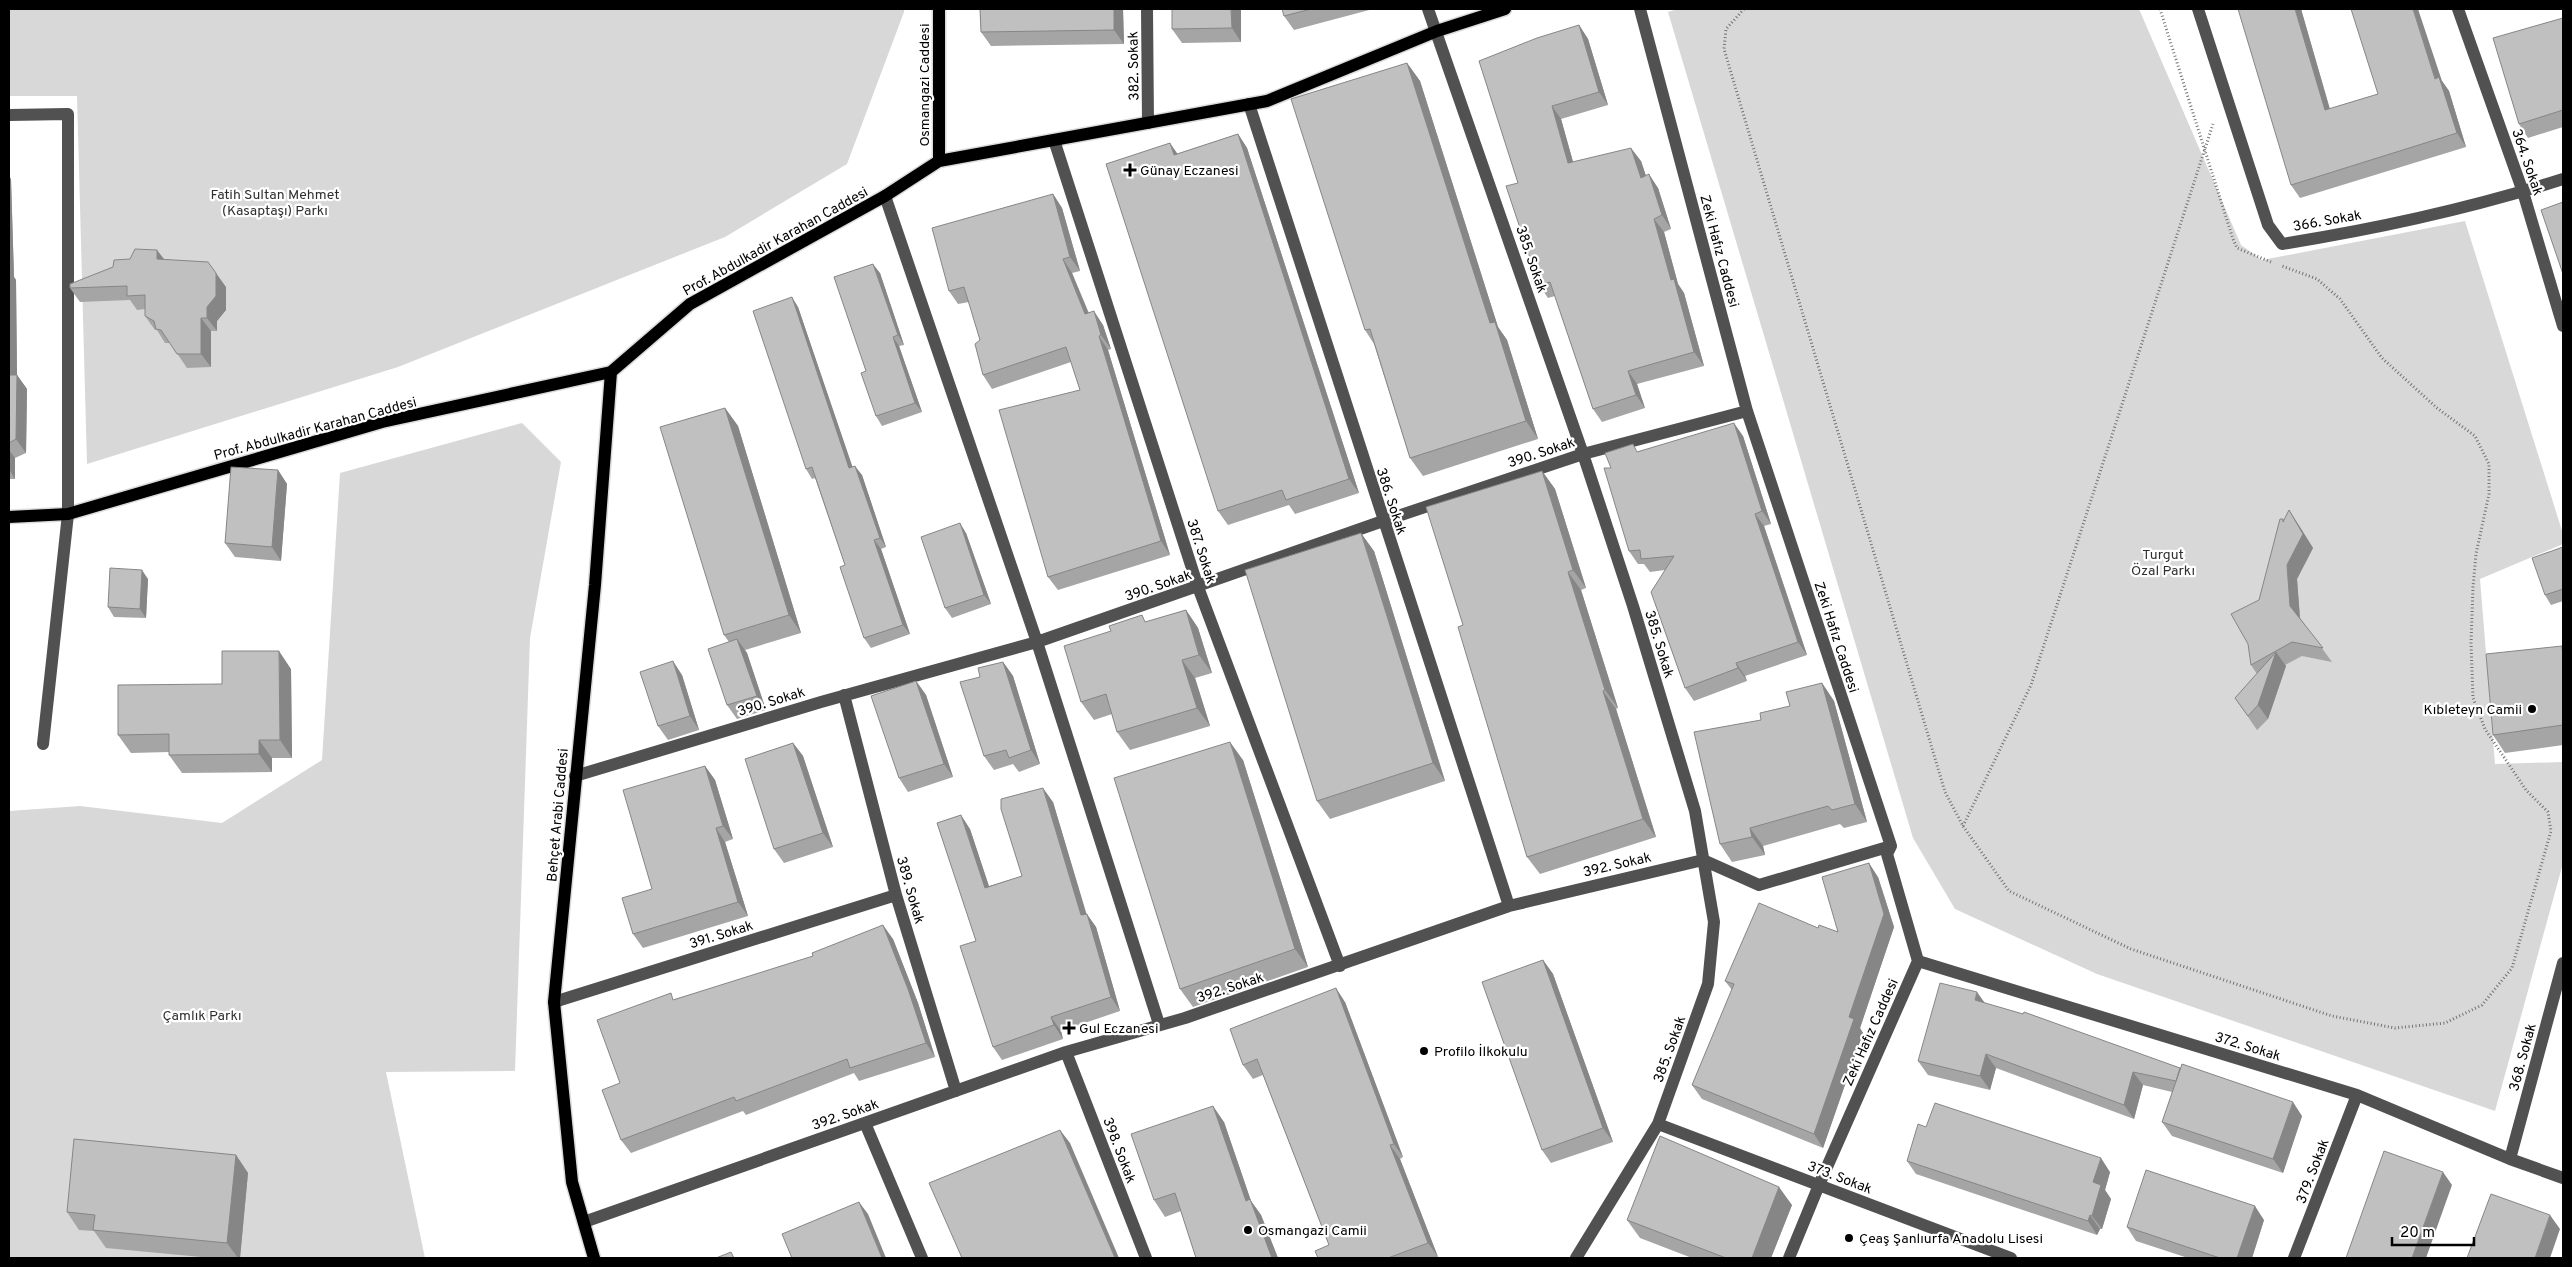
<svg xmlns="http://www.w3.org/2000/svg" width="2572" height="1267" font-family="Overpass,sans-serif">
<rect width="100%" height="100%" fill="#fff"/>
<path fill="#d8d8d8" d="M9,9h895v3l-57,152 -122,73 -327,130 -311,97 -10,-368h-68z
M1678,9h461l102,236 21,15 203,-39 98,313v10l-83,35 15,185 68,-2v101l-68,248 -398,-137 -142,-65 -42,-71 -245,-826z
M522,423l39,39 -31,176 -15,433 -129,1 39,186h-416v-447l71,-5 142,17 100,-63 18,-287z"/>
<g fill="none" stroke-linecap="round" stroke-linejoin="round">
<g stroke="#dbdbdb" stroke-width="15">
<path id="major" d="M939,9v152
M9,517l59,-3 314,-92 229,-50 79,-68 195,-108 54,-35 328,-60 170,-70 68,-22
M594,1258l-22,-76 -18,-180 41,-417 16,-213"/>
</g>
<path stroke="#737373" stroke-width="3" stroke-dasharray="1 2.5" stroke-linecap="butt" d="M1744,9l-18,20 -2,20 221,743 18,34 46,65 122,58 201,67 63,12 50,-5 37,-18 30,-37 39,-137 -3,-19 -22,-22 -41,-61 -12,-31 -2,-55 2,-56 3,-33 13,-60v-30l-14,-28 -38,-28 -55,-50 -42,-59 -23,-20 -35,-13
M2160,9l73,230 4,9 34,14
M1963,826l68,-141 182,-561"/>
<path stroke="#515151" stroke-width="12" d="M1147,9l1,114
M1428,9l155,445 50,152 62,205 19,111 -6,62 -50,140 -82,134
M1640,9l107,402 144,435 -4,8 31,107 -99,224 -30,73
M2198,9l70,216 14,19c94,-15 190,-36 281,-65
M2458,9l65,183 40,134
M1249,104l260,802
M9,115l59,-1v400l-25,230
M1054,140l144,447 142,379
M885,196l152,446 122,382
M844,695l52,200 60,196
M575,776l246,-74 216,-60 346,-121 200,-67 164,-43
M1918,961l439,134 153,64 53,19
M554,1002l342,-107
M1066,1052l80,206
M865,1123l57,135
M1658,1124l353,134
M2510,1159l53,-196
M584,1222l482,-170 119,-34 324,-112 194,-46 56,25 132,-39
M2294,1258l63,-163"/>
<use href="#major" stroke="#000" stroke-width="12"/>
</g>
<path fill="#a5a5a5" d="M980,9h143l1,35 -133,2 -10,-14z
M1241,9v33l-59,1 -10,-14z
M1282,9h91l-79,21 -10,-14z
M2301,9l29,100 48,-15 64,-13 7,10 17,56 -166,51 -9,-13z
M2563,18v109l-35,11 -9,-14z
M1579,25l9,14 20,66 -47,14 12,43 68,-1 5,15 12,12 13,41 -7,3 14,52 6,9 20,73 -67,18 8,24 -43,14 -9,-13 -38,-113 -7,2 -9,-13 -21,-102z
M1407,63l13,18 78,246 9,13 31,99 -115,37 -13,-18 -36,-114 -9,-14z
M1238,134l9,14 112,345 -64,21 -6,-9 -61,20 -10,-14 -41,-357z
M9,176l2,3 3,98 2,3 1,95 10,14 -1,64 -11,5v21h-6z
M1053,194l9,14 18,63 -8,2 17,40 14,12 8,24 -3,1 62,205 -112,35 -10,-13 32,-187 -9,-28 -79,27 -9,-14 -3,-35 -11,-38 -11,2 -9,-13z
M164,260l62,27v23l-9,11v10h-6v36l-24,1 -17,-25h-5l-8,-13h-2l-10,-14v-7l-8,1 -7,-10 -50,2 -10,-14z
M880,273l24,72 -5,1 23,66 -40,14 -6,-10 -10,-45z
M798,307l54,160 10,8 24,72 -5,2 29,85 -39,14 -7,-10 -19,-73 -30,-87 -3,1 -6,-10z
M725,408l13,18 63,207 -56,17 2,3 19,57 -29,9 -10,-14 2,-63 -5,-7z
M1743,436l28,88 -7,2 43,129 -62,21 2,5 -53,20 -9,-13 -20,-118 -15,2 -6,-8h-6l-9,-13 -18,-83 28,-17z
M278,470l9,14 -6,77 -46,-4 -10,-14z
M1542,471l13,18 31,99 -5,2 37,118 -2,1 40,128 -116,37 -13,-17 -64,-232z
M2289,510l9,14 15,24 -16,31 3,39 32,44 -30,-6 -17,9 1,1 -18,53 -11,11 -22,-32 22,-24 -6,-9 8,-65 24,-81 1,1z
M966,533l25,71 -39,14 -7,-10z
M2563,547v54l-12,4 -6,-10z
M1374,551l71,230 -115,38 -13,-18z
M148,579l-2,39 -32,-1 -6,-10z
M1186,610l12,18 14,45 -17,5 15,48 -80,24 -13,-18 -5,-18 -18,6 -13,-18 66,-80z
M2562,646l1,2v97l-58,8 -12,-18z
M1003,662l10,14 27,88 -21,8 -6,-8 -19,6 -10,-14 -4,-79z
M291,669l1,89h-20v14l-90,1 -13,-18v-3l-38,1 -13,-18 104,-51z
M682,675l17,55 -31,10 -10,-14z
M916,681l10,14 27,82 -45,15 -9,-14z
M1822,683l12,18 33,121 -23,6 -4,-4 -77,22 2,9 -33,7 -12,-18 41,-124 29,-14z
M793,743l10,13 30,91 -49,16 -10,-14z
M1243,760l65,207 -115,40 -13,-18z
M705,766l10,14 18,59 -8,3 23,74 -105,32 -10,-14z
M1053,802l33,112 10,13 24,84 -59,20 2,8 -61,21 -9,-13 -17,-106 -6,-112 19,57 33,-10z
M1878,877l16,50 -34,101 3,5 -40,115 -121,-49 -10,-14 40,-95 -7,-9 93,-53 20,4z
M893,939l25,64 17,54 -76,24 -5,-8 -108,42 -3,-4 -112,42 -10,-13 -1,-57 55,-84z
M1543,960l10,14 60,168 -62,21 -9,-13z
M1345,1002l58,155 -3,2 38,98 -4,1h-116l11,-13 -66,-170 -10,4 -10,-14z
M1984,1003l196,65 122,48 -19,57 -111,-37 -10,-14 10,-30 -29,-7 -9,34 -138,-51 -6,22 -62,-15 -10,-14z
M1224,1122l27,79 10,14 17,43h-82l-15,-47 -16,6 -11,-17z
M1926,1127l184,45 -5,18 6,9 -9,30h-2l-3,6 -181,-61 -9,-13z
M236,1155l12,18 -8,85h-28l-106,-10 -12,-17 -15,-1 -12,-18z
M1792,1205l-21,53h-79l-52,-20 -13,-18z
M2264,1220l-12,38h-64l-52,-17 -9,-14z"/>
<path fill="#868686" d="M1114,9h9l1,35 -10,-14z
M1231,9h10v33l-9,-14z
M2295,9h6l33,115 -9,-14z
M2413,9h5l24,72 7,10 17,56 -9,-14 -22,-54z
M1579,25l9,14 20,66 -9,-13z
M1407,63l13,18 78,246 9,13 31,99 -12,-18 -36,-98z
M1552,106l9,13 16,57 -9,-13z
M1238,134l9,14 112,345 -10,-14z
M1170,143l9,13 -5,-1z
M1631,148l10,13 10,30 -10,-13z
M1649,174l9,14 13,41 -9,-14z
M9,176l2,3 3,98 2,3 1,95 10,14 -1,64 -10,-14 -7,-62z
M1053,194l9,14 18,63 -10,-14z
M1654,219l10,13 14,52 6,9 20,73 -10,-14 -23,-72z
M157,250l10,13 -10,-4z
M1063,259l9,14 22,54 -9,-13z
M873,264l7,9 24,72 -6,-10z
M216,273l10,14v23l-9,11v10l-10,-13v-11z
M792,297l6,10 58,170 -7,-9z
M1094,311l9,14 8,24 -10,-14z
M201,318l10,13v36l-10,-13z
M1099,336l9,14 62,205 -9,-14z
M893,337l6,9 23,66 -7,-9z
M1628,371l9,13 8,24 -9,-13z
M725,408l13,18 63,207 -12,-18z
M1734,423l9,13 28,88 -9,-13z
M9,450l6,8v21l-6,-10z
M855,466l7,9 24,72 -6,-9z
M278,470l9,14 -6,77 -9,-14z
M1542,471l13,18 31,99 -13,-18z
M2289,510l9,14 15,24 -16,31 3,40 -10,-13 -3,-41z
M1755,514l9,12 43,129 -9,-13z
M960,523l6,10 25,71 -7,-9z
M1361,533l13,18 71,230 -12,-18z
M874,540l7,9 29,85 -7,-9z
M142,570l6,9 -2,39 -6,-9z
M1568,572l13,18 37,118 -13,-18z
M1186,610l12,18 14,45 -13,-18z
M737,639l10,14 19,57 -9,-14z
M279,651l12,18 1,89 -12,-18z
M2276,652l10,14 -18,53 -10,-14z
M1182,660l13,18 15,48 -13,-18z
M673,661l9,14 17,55 -9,-14z
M1003,662l10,14 27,88 -9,-14z
M1736,663l9,13 2,5 -9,-13z
M916,681l10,14 27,82 -9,-13z
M1822,683l12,18 33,121 -12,-18z
M1603,691l13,18 40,128 -13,-18z
M259,740l13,18v14l-13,-18z
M1230,742l13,18 65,207 -13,-18z
M793,743l10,13 30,91 -10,-14z
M705,766l10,14 18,59 -10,-13z
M1043,788l10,14 38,127 -10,-14z
M961,815l9,14 24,73 -9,-14z
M716,828l9,14 23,74 -10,-14z
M1750,828l13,18 2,9 -13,-18z
M1869,863l9,14 16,50 -34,101 3,5 -40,115 -9,-14 35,-117z
M1087,914l9,13 24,84 -9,-14z
M883,925l10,14 25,64 17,54 -9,-14z
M1543,960l10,14 60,168 -10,-14z
M1336,988l9,14 58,155 -9,-13z
M1977,992l10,14 -12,-6z
M1051,1017l10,14 2,8 -9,-14z
M1986,1054l10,14 -6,22 -10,-14z
M2133,1072l10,13 -9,34 -10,-14z
M2293,1102l9,14 -19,57 -10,-14z
M1213,1106l11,16 27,79 10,14 17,43h-6l-26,-57z
M1060,1130l10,13 49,115h-4z
M1390,1145l10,14 38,98 -10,-14z
M236,1155l12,18 -8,85h-2l-11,-15z
M2101,1158l9,14 -5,18 6,9 -9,30 -10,-13 1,-34z
M2443,1172l9,13 -26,73h-14z
M1779,1187l13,18 -21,53h-19z
M859,1202l9,12 18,44h-4z
M2255,1206l9,14 -12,38h-15z
M2090,1215l10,14 -3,6 -9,-14z
M2550,1215l10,14 -10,29h-15z"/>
<path fill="#c0c0c0" stroke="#868686" d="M980,9h134v21l-133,2z
M1172,9h59l1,19 -60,1z
M1282,9h29l-27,7z
M2238,9h57l30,101 53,-16 -27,-85h62l22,70 4,-2 18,56 -166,52z
M2563,18v92l-44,14 -26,-86z
M1579,25l20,67 -47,14 16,57 63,-15 10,30 8,-4 13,41 -8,4 17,61 3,-1 20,73 -66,19 8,24 -43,14 -43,-127 -11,3 -33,-99 12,-3 -39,-122 58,-23z
M1407,63l83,260 5,-1 31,99 -116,37 -40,-129 -5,1 -74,-231z
M1238,134l111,345 -63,21 -4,-10 -64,21 -112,-347 64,-21 4,12z
M1053,194l17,63 -7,2 22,55 9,-3 7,24 -2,1 62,205 -113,36 -49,-167 81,-20 -14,-43 -83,28 -8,-31 5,-4 -16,-53 -15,4 -17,-63z
M2563,202v72l-22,-64z
M135,249l22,1v9l51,3 8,11v23l-9,11v11h-6v36h-24l-16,-24 -5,-1 -2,-8 -9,-5v-21l-18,1v-10l-57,2v-4l43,-17 1,-7 16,-1z
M873,264l25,71 -5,2 22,66 -39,13 -15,-43 5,-2 -32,-94z
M792,297l57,171 6,-2 25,72 -6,2 29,85 -39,13 -24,-71 5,-2 -33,-98 -6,2 -53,-158z
M9,375h8l-1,64 -7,4z
M725,408l64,207 -65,20 -64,-208z
M1734,423l28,88 -7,3 43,128 -62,21 2,5 -53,20 -34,-96 23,-36 -33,3 -1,-9 -11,1 -25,-83h7l-6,-15 28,-9 4,8z
M231,467l47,3 -6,77 -47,-4z
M1542,471l31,99 -5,2 37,118 -2,1 40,128 -116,38 -69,-230 5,-2 -37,-118z
M2289,510l14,24 -16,31 3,41 33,42 -31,-6 -41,23 -3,-21 -17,-30 28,-14 21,-81h3v3z
M960,523l24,72 -39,13 -24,-71z
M1361,533l72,230 -116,38 -72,-231z
M2563,547v42l-18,6 -13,-37z
M110,568l32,2 -2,39 -32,-2z
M1186,610l13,45 -17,5 15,48 -80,24 -11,-38 -25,8 -17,-56 47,-15 -2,-5 33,-11 3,7z
M737,639l20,57 -30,9 -19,-56z
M2562,646l1,11v68l-70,10 -7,-81z
M222,651h57l1,89h-21v14l-90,1v-21l-51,1v-50l104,-1z
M2276,652l-18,53 -10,11 -13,-18z
M673,661l17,55 -32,10 -18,-54z
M1003,662l28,88 -22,8 -3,-8 -22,6 -24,-74 20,-5 -2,-9z
M916,681l28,83 -45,14 -28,-82z
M1822,683l33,121 -23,6 -4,-4 -78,22 2,9 -32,7 -26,-112 67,-12 -1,-7 30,-7 -4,-14z
M1230,742l65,207 -115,40 -66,-211z
M793,743l30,90 -49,16 -29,-90z
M705,766l18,60 -7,2 22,74 -105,32 -11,-36 30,-9 -29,-99z
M1043,788l38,127 6,-1 24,83 -60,20 3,8 -61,22 -33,-101 16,-5 -39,-118 24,-8 24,73 37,-12 -21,-67v-10z
M1869,863l15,51 -35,103 5,2 -40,115 -122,-49 42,-101 -9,-3 34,-78 59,25 1,-3 19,7 -16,-55z
M883,925l25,64 18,54 -76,25 -3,-9 -111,42 -2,-4 -113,43 -19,-50 18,-7 -23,-63 74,-27 2,7 140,-44 -1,-3z
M1543,960l60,168 -61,22 -60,-168z
M1940,983l37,9 -2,8 48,14 1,-2 156,56 -4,13 -43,-9 -9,33 -138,-51 -6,22 -62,-15z
M1336,988l58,156 -4,1 38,98 -40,15h-70l-3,-7 14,-6 -72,-186 -14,6 -13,-36z
M2182,1064l111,38 -20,57 -111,-37z
M1935,1103l166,55 -8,24 8,3 -9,31 -2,-1 -2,6 -181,-60 11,-37 8,3z
M1213,1106l33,95 4,-2 22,59h-76l-21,-65 -21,7 -23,-66z
M1060,1130l55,128h-153l-33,-75z
M1660,1136l119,51 -27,71h-26l-99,-38z
M74,1139l162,16 -9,88 -134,-13 2,-15 -28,-3z
M2384,1151l59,21 -31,86h-66z
M2146,1170l109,36 -18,52h-17l-93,-31z
M2491,1194l59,21 -15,43h-68z
M859,1202l23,56h-90l-10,-24z
M731,1252l3,6h-18z"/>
<g fill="#000" stroke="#fff" stroke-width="2">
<path d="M1127.5 162.5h5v5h5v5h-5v5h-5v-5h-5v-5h5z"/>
<circle cx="2532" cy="709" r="5"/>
<path d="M1066.5 1020.5h5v5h5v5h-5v5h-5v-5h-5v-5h5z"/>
<circle cx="1424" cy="1051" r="5"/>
<circle cx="1248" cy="1230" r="5"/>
<circle cx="1849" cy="1238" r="5"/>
</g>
<g text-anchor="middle" stroke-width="4.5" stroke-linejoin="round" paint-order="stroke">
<g font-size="14" fill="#000" stroke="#fff">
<text transform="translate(1133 66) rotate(-91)" y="5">382. Sokak</text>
<text transform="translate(924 85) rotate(-90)" y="5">Osmangazi Caddesi</text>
<text transform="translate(2528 162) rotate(71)" y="5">364. Sokak</text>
<text transform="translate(2327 220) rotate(-10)" y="5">366. Sokak</text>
<text transform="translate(775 241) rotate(-29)" y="5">Prof. Abdulkadir Karahan Caddesi</text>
<text transform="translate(1720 251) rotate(75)" y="5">Zeki Hafız Caddesi</text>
<text transform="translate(1532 259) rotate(71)" y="5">385. Sokak</text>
<text transform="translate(315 428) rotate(-15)" y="5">Prof. Abdulkadir Karahan Caddesi</text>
<text transform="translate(1541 452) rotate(-18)" y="5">390. Sokak</text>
<text transform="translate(1392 501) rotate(72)" y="5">386. Sokak</text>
<text transform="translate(1202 551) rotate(72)" y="5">387. Sokak</text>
<text transform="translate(1158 585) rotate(-19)" y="5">390. Sokak</text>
<text transform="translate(1837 637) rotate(72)" y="5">Zeki Hafız Caddesi</text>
<text transform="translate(1660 644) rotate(73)" y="5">385. Sokak</text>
<text transform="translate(771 701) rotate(-17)" y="5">390. Sokak</text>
<text transform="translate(557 815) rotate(-85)" y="5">Behçet Arabi Caddesi</text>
<text transform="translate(1617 864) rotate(-13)" y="5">392. Sokak</text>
<text transform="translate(911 890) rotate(74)" y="5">389. Sokak</text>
<text transform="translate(721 934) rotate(-17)" y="5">391. Sokak</text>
<text transform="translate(1230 987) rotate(-18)" y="5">392. Sokak</text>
<text transform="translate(1870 1032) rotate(-66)" y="5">Zeki Hafız Caddesi</text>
<text transform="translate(2248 1046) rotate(17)" y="5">372. Sokak</text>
<text transform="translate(1669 1049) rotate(-70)" y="5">385. Sokak</text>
<text transform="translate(2522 1057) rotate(-75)" y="5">368. Sokak</text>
<text transform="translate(845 1114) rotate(-19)" y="5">392. Sokak</text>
<text transform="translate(1120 1150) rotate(69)" y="5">398. Sokak</text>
<text transform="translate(2312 1171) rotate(-69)" y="5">379. Sokak</text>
<text transform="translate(1840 1177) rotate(21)" y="5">373. Sokak</text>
</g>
<g font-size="14" fill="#000" stroke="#fff" text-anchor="start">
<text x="1140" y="175">Günay Eczanesi</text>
<text x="2522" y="714" text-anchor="end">Kıbleteyn Camii</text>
<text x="1079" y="1033">Gul Eczanesi</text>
<text x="1434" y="1056">Profilo İlkokulu</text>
<text x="1258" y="1235">Osmangazi Camii</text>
<text x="1859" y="1243">Çeaş Şanlıurfa Anadolu Lisesi</text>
</g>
<g font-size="14" fill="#2f2f2f" stroke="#fff">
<text x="275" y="199">Fatih Sultan Mehmet<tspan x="275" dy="16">(Kasaptaşı) Parkı</tspan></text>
<text x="2163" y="559">Turgut<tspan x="2163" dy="16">Özal Parkı</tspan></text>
<text x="202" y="1020">Çamlık Parkı</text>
</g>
</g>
<rect width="2572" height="1267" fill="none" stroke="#000000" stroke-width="20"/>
<path d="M2392 1237v8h82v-8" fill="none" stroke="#000000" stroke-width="2.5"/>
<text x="2400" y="1237" font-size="15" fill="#000000" stroke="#ffffff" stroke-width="4" paint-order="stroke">20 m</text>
</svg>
